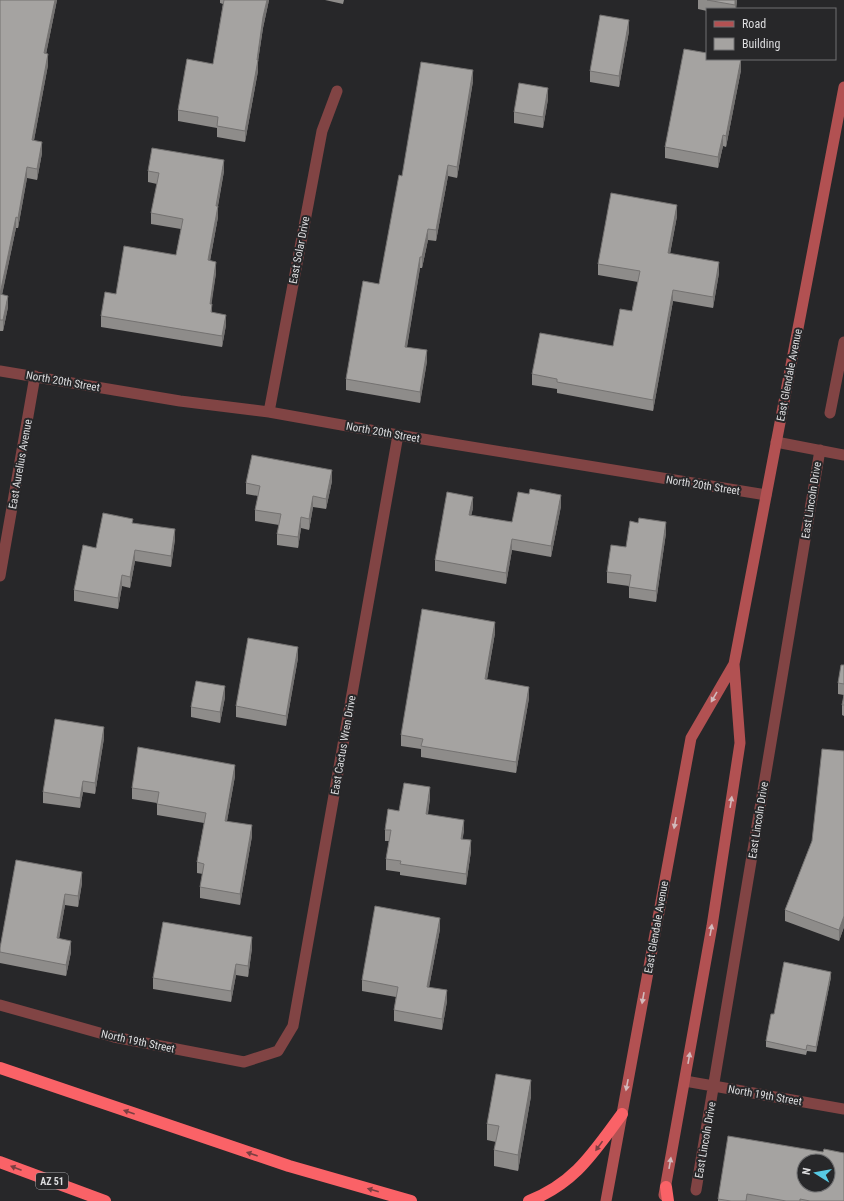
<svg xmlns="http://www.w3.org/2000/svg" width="844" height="1201" font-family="'Roboto Condensed',sans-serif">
<rect width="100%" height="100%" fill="#272729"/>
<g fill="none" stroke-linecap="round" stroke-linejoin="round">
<path stroke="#814444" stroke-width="11" d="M0,371l180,30 89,11 129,23 368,60
M269,412l53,-281 15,-40
M830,413l14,-71
M776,442l68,13
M0,576l35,-200
M0,1005l114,32 130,25 34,-11 15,-25 105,-591
M685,1081l159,28
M696,1190l124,-740"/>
<path stroke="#b25152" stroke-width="11" d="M664,1195l48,-269 28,-183 -6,-79 110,-577
M606,1201l85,-463 43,-74"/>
<path stroke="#fa6267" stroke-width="12" d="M0,1068l289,98 122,35
M0,1162l105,39
M666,1187l2,14
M529,1201c46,-18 64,-48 93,-87"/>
</g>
<path fill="#8e8c8a" d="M0,0h57l-11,54 2,11 -14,75 8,13 -5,27 -10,-2 -9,50h-2l-14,66 6,13 -5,24h-3z
M220,0h49l-6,28 -5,33v10l-13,71 -28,-5v-9l-39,-7v-11l35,-46 10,-60 -3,-1z
M325,0h19l-1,4z
M698,0h39l-1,9h-29v2l-9,-2z
M629,31l-10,56 -29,-5v-11z
M741,70l-15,77 -3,-1 -5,22 -53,-10v-11z
M473,81l-16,97 -9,-2 -12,65 -8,-1 -6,28h-2l-13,79 20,14 -7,42 -74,-13v-11l33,-95 23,-108z
M548,99l-5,29 -29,-5v-11z
M148,171h76l-6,35v11l-8,44 6,12 -5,31 1,8 14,13 -4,22 -121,-20v-11l15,-22 60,-39 5,-26 -30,-5v-11l6,-29 -9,-2z
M677,216l-7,38 49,19 -6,35 -40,-7 -20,110 -96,-18v-4l-25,-4v-11l81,-28 19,-35 6,-29 -40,-7v-11z
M332,481l-6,28 -13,-2 -4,23 -8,-2 -3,20 -21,-3v-11l2,-9 -24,-4v-11l3,-14 -12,-2v-11z
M561,506l-10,51 -39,-7 -6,34 -71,-13v-11l38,-52 -2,7 41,7z
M133,523l42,16 -4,28 -36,-6 -5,27 -8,-2 -4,23 -44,-8v-11l22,-42z
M666,533l-10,69 -27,-4v-12l-22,-3v-11l19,-25z
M495,633l-8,47 42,18 -13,75 -95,-16v-8l-20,-3v-11z
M298,658l-12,68 -50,-9v-11z
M844,665v51l-2,-1v-10l2,-10 -6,-1v-11z
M225,697l-5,26 -29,-6v-10z
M104,738l-9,56 -12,-2 -3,16 -37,-5v-11z
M844,751v176l-5,14 -54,-20v-11l27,-69z
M235,776l-8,45 25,15 -12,69 -40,-7v-11l3,-13 -6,-1v-11l7,-39 -47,-8v-12l-25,-4v-11z
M430,798l-2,16 36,17 -2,8 9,12 -5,34 -66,-10v-3l-14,-2v-11l3,-18h-4v-11l14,-19z
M16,860l66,23 -4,24 -13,-2 -6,34 12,13 -5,24 -66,-13v-15z
M440,929l-11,58 18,14 -5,29 -48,-9v-11l2,-13 -34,-6v-11z
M252,948l-4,29 -12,-2 -5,27 -78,-13v-11z
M831,977l-15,75 -9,-1 -1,4 -40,-8v-6l8,-27z
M531,1096l-13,75 -24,-5v-16l2,-8 -9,-2v-16z
M823,1152l21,49h-126v-2z"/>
<path fill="#747271" d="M55,0h2l-13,64v-11z
M267,0h2l-6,28 -5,33v10l-13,71v-11l18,-114z
M735,0h2l-1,9h-1z
M629,20v11l-10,56v-11z
M48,54v11l-16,86v-11z
M741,59v11l-15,77v-11z
M473,70v11l-16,97v-11z
M548,88v11l-5,29v-11z
M723,135v11l-5,22v-11z
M42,142v11l-5,27v-11z
M224,160v11l-7,39 1,-4v11l-10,54v-11z
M448,165v11l-12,65v-11z
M27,167v11l-9,50v-10z
M677,205v11l-9,48v-11z
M16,217v11l-16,77v-11z
M428,229v11l-6,28v-11z
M420,257v11l-15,90v-11z
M216,262v11l-6,42v-11z
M719,262v11l-6,35v-11z
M673,290v11l-20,110v-11z
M8,296v11l-5,24v-11z
M226,315v10l-4,22v-11z
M427,350v11l-7,42v-11z
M332,470v11l-6,28v-10z
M561,495v11l-10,51v-11z
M313,496v11l-4,23v-11z
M473,497v11l-4,18v-11z
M301,517v11l-3,20v-11z
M666,522v11l-10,69v-11z
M175,529v10l-4,28v-11z
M512,539v11l-6,34v-11z
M135,550v11l-5,27v-11z
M122,575v11l-4,23v-11z
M495,622v11l-10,57v-11z
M298,647v11l-12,68v-10z
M225,686v11l-5,26v-11z
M529,687v11l-13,75v-11z
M104,727v11l-9,56v-11z
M235,765v11l-10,56v-11z
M83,781v11l-3,16v-10z
M430,787v11l-4,27v-11z
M464,820v11l-3,18v-10z
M252,825v11l-12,69v-11z
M471,840v11l-5,34v-11z
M82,872v11l-4,24v-11z
M65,894v11l-8,44v-11z
M844,916v11l-5,14v-11z
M440,918v11l-13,69v-11z
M252,937v11l-4,29v-11z
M71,941v11l-5,24v-11z
M236,964v11l-5,27v-11z
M831,972v5l-15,75v-5z
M447,990v11l-5,29v-11z
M531,1080v16l-13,75v-16z"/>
<path fill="#a5a3a1" stroke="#747271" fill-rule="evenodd" d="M0,0h55l-11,53 4,1 -16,86 10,2 -5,27 -10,-2 -9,51 -2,-1 -16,77 8,2 -5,24h-3z
M224,0h43l-4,17 -6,43h1l-13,71 -28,-5 1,-9 -40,-7 9,-51 26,5z
M707,0h28v5z
M600,15l29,5 -10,56 -29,-5z
M684,49l23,4v6h34l-15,77 -3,-1 -5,22 -53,-10z
M421,62l52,8 -16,97 -9,-2 -12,65 -8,-1 -6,28h-2l-15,90 22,3 -7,42 -74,-13 17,-98 16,3 20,-109 3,1z
M519,83l29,5 -5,29 -29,-5z
M152,148l72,12 -8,46h2l-10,54 8,2 -6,42h2l-1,8 15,3 -4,21 -121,-20 4,-24 11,2 8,-48 52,9 7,-36 -32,-6 8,-40 -11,-2z
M611,193l66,12 -9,48 51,9 -6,35 -40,-7 -20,110 -96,-18v-3l-25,-5 8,-41 73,13 7,-37 12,2 8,-40 -42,-7z
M252,455l80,15 -6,29 -13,-3 -4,23 -8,-2 -3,20 -21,-3 4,-20 -26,-4 5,-24 -14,-3z
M530,489l31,6 -10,51 -39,-7 -6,34 -71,-13 12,-68 26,5 -4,18 43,7 6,-30 11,2z
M103,513l30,6 -1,4 43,6 -4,27 -36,-6 -5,27 -8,-2 -4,23 -44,-8 9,-45 13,3z
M639,518l27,4 -10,69 -27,-4 2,-12 -24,-3 4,-27 15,2 4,-26 8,2z
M422,609l73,13 -10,57 44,8 -13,75 -95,-16 2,-7 -22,-4z
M248,638l50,9 -12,69 -50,-10z
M841,665h3v19l-6,-1z
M196,681l29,5 -5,26 -29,-5z
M844,695v10h-2z
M55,719l49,8 -9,56 -12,-2 -3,17 -37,-6z
M138,747l97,18 -10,56 27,4 -12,69 -40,-7 4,-23 -7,-2 9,-49 -49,-9 2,-12 -27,-4z
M822,749l22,2v165l-5,14 -54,-20 27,-69z
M404,783l26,4 -4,27 38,6 -3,19 10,1 -5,34 -66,-10 1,-3 -15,-2 5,-29h-6l3,-21 11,2z
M16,860l66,12 -4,24 -13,-2 -8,44 14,3 -5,24 -66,-13v-4z
M375,906l65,12 -13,69 20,3 -5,29 -48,-9 4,-23 -36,-7z
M163,922l89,15 -4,29 -12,-2 -5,27 -78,-13z
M784,962l47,10 -15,75 -9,-2 -1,5 -40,-9 5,-27h3z
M496,1074l35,6 -13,75 -24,-5 5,-24 -12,-2z
M728,1136l95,16 1,-3 20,4v48h-34l-10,-2v2h-14l-39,-7 -1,7h-15l-13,-2zM804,1161h24v24h-24z"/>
<defs><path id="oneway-solid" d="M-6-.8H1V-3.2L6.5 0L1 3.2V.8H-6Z"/></defs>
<g fill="#d2babc">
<use href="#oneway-solid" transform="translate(714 697) rotate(120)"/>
<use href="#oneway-solid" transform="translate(731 802) rotate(-81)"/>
<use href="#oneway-solid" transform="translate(675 823) rotate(100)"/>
<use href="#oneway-solid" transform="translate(711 930) rotate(-80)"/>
<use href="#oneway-solid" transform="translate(643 998) rotate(100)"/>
<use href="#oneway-solid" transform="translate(689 1058) rotate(-80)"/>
<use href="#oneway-solid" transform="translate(627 1085) rotate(101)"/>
<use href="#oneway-solid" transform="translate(670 1163) rotate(-80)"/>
</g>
<g fill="#7b3f42">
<use href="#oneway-solid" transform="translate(129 1112) rotate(-161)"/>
<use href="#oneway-solid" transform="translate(599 1146) rotate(126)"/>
<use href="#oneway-solid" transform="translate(252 1154) rotate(-161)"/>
<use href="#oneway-solid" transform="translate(16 1168) rotate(-159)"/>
<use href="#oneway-solid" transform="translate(373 1190) rotate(-164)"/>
</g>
<g text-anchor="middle" stroke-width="4" stroke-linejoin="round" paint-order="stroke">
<rect fill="#272729" stroke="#a6a6a8" stroke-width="1" x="36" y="1173" width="32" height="16" rx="3"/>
<g font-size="10" font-weight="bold" fill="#dddddf">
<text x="52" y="1185">AZ 51</text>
</g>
<g font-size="11" fill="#dddddf" stroke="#272729">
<text transform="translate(299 250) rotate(-79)" y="4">East Solar Drive</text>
<text transform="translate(789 375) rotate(-79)" y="4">East Glendale Avenue</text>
<text transform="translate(63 381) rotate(10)" y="4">North 20th Street</text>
<text transform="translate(383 432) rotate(10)" y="4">North 20th Street</text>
<text transform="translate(20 464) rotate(-80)" y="4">East Aurelius Avenue</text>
<text transform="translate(703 485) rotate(9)" y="4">North 20th Street</text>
<text transform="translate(811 500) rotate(-81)" y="4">East Lincoln Drive</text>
<text transform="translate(343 745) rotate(-80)" y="4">East Cactus Wren Drive</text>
<text transform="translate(758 820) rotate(-81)" y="4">East Lincoln Drive</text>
<text transform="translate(656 927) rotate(-80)" y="4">East Glendale Avenue</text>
<text transform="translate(138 1041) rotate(12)" y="4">North 19th Street</text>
<text transform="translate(765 1095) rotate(10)" y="4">North 19th Street</text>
<text transform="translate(705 1140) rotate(-80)" y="4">East Lincoln Drive</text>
</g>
</g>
<rect x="706" y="8" width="130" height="52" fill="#272729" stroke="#707072"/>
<rect x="714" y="21" width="20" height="6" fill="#b25152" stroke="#707072"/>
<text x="742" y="28" font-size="12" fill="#dddddf">Road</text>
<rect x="714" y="38" width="20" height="12" fill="#a5a3a1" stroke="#707072"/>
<text x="742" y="48" font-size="12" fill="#dddddf">Building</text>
<g transform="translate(816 1173) rotate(281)"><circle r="19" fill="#272729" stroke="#707072"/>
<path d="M0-3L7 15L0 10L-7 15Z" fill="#57c9e3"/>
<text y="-6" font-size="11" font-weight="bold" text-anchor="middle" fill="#dddddf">N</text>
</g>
</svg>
